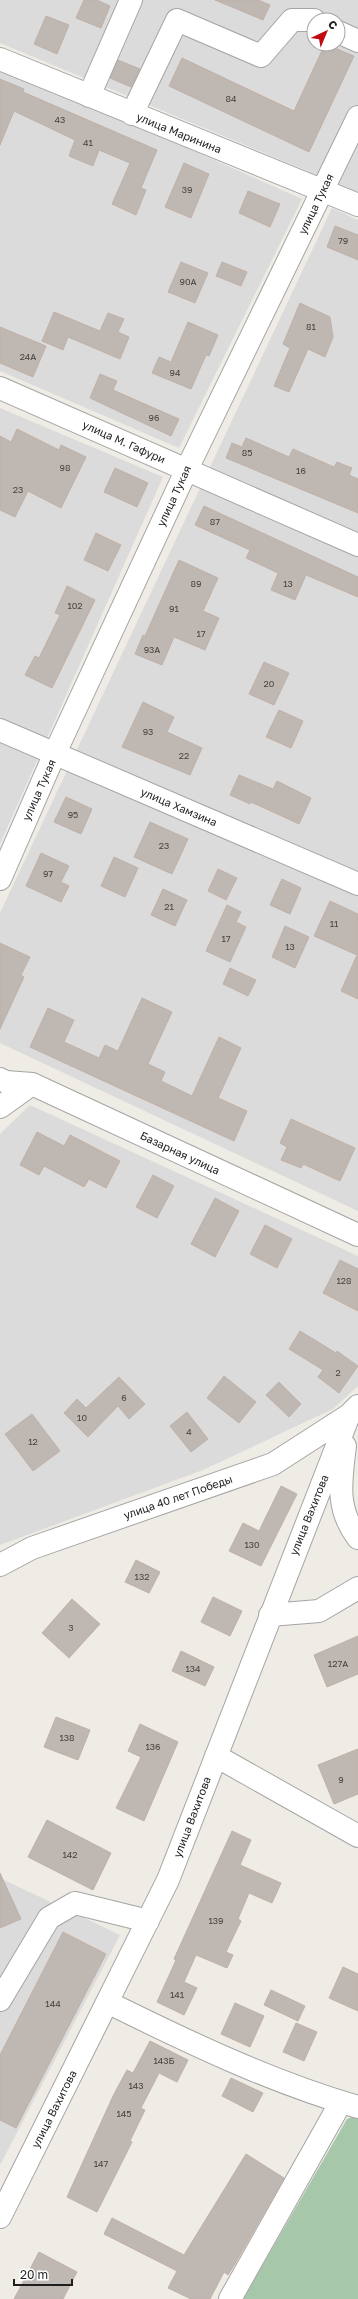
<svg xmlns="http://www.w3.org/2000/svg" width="358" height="2299" font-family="'Golos Text',sans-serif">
<rect width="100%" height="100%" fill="#efebe5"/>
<path fill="#dcdbdb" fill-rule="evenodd" d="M0,0h358v192l-358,-149zM314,20h24v24h-24z
M0,65l302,134 -123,249 -179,-77z
M332,208l26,12v991l-358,-168v-130z
M0,408l163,69 -163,367z
M30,1105l328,151v130l-25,23 -130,61 -203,75v-411z
M0,1878l120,57 -120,230z"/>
<path fill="#a7c7aa" d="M358,2115v184h-115l104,-180z"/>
<path fill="#bfb7b1" stroke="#c0b1a8" d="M84,0h13l13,6 -9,22 -25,-10z
M215,0h43l12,5 -7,15z
M46,16l23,9 -12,29 -23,-10z
M325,44l29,12 -45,96 -140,-66 13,-28 112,53z
M118,60l22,9 -9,18 -21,-9z
M0,79l24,10 -1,3 134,58 -16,38 5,2 -10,25 -24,-11 18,-41 -31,-13 -6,16 -24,-10 6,-16 -61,-29 -14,34z
M184,163l25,11 -18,44 -26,-11z
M248,191l32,13 -10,23 -31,-14z
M335,226l23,9v25l-31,-13z
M181,262l27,11 -13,30 -27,-11z
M222,262l25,10 -6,14 -25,-10z
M300,303l30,14 3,20 -8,20 -17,-8 -19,43 -15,-6 16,-38 -7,-4z
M54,312l46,19 8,-18 16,6 -6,13 11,5 -9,22 -52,-22 -5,13 -21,-9z
M188,322l30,13 -9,21 -3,-1 -15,34 -39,-16 7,-16 12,5z
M0,327l46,19 -13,31 -33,-14z
M100,374l17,7 -4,9 66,29 -8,17 -81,-38z
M17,429l42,21 2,-5 25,12 -25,51 -33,-17 -13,26 -15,-7v-74l11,6z
M246,438l43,19 4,-8 41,18 3,-5 15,6 -3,7 9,4v34l-132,-55 6,-15 10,4z
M115,468l33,15 -11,24 -33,-15z
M204,506l154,71v20l-52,-22 -11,25 -24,-10 7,-17 -32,-15 4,-8 -55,-25z
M96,533l25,12 -13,26 -24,-11z
M179,560l39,18 -15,33 16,7 -14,32 -31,-13 -12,28 -27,-11 8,-19 2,1z
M67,586l28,14 -43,88 -27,-13 10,-19 4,2 21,-43 -5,-2z
M264,662l25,11 -15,32 -25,-11z
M143,702l31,15 -7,15 35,16 -12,27 -68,-28z
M279,710l24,11 -12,27 -25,-11z
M239,775l34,14 4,-8 34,17 -12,26 -48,-22 -1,2 -20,-9z
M66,797l26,12 -11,25 -27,-12z
M150,822l38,17 -16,35 -38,-17z
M41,853l28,13 -8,16 8,4 -8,16 -35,-16z
M114,857l24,11 -13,29 -24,-11z
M218,869l19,9 -11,22 -18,-9z
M282,879l19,9 -11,26 -20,-9z
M163,889l24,11 -12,26 -24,-11z
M330,901l28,13v85l-17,-8 16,-36 -43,-19z
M227,905l14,7 -5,10 10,5 -16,35 -24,-11z
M285,926l24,11 -14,31 -23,-11z
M0,943l30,14 -9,18 3,2 -24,52z
M230,968l26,12 -8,16 -25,-12z
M142,998l30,14 -24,52 17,8 -4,9 31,15 27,-59 22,11 -23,50 29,13 -13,30 -204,-94 18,-39 26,12 -10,22 35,16 6,-13 13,6z
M291,1119l64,29 -15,33 -37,-17 -2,4 -20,-8 6,-13 -7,-4z
M37,1132l27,14 6,-11 50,26 -14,27 -17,-9 -5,8 -40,-21 -5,9 -19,-10z
M153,1175l21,11 -17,32 -21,-11z
M215,1198l24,13 -24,46 -24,-13z
M265,1225l27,14 -15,29 -27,-14z
M340,1260l18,9v42l-35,-18z
M300,1331l36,22 1,-2 21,15 -19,27 -21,-16 5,-7 -34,-21z
M224,1376l32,26 -17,21 -32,-25z
M119,1377l26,27 -16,15 -11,-13 -30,31 -24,-24 13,-14 9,9z
M279,1382l22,22 -12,13 -23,-22z
M187,1412l21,27 -17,13 -21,-26z
M32,1414l28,37 -27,20 -28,-37z
M281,1486l16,8 -36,72 -32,-15 14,-28 16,8z
M136,1560l24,12 -11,21 -24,-11z
M213,1597l29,14 -12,25 -29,-14z
M72,1599l28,25 -31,34 -27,-25z
M358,1636v38l-31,13 -13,-32z
M181,1651l33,16 -9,19 -33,-15z
M56,1717l34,13 -12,30 -34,-13z
M140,1724l38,18 -34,79 -28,-13 25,-51 -13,-6z
M358,1749v45l-24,10 -16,-39z
M47,1820l64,33 -18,37 -65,-33z
M232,1831l19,9 -11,25 41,18 -9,20 -23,-10 -11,26 3,2 -15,31 7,3 -6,13 -31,-13 -12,27 13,6 -13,27 -27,-13 19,-42 -2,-1z
M0,1873l21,46 -21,9z
M63,1932l43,22 -90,174 -16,-8v-65z
M343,1967l15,7v37l-29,-13z
M271,1990l34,16 -7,15 -34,-16z
M235,2003l29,13 -14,31 -29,-13z
M296,2023l21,9 -13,29 -21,-9z
M150,2041l38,19 -11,22 -18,-9 -18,35 4,2 -15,31 2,1 -35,70 -30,-15 47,-103 13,-24 6,3z
M231,2078l32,15 -10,19 -31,-16z
M246,2154l38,24 -48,84 -8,13 -4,-3 -14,27h-19l-23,-11 9,-17 -73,-37 8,-16 72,37z
M39,2252l38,20 -14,27h-49z"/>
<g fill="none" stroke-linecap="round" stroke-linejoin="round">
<g stroke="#a5a5a5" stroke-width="24">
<path id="minor" d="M338,32l20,9
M0,59l358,146
M89,96l42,-96
M132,114l45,-94 84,36 31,-36h22
M0,388l358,157
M0,730l358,154
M0,879l55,-126 132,-284 171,-352
M0,1079l6,3 26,2 326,151
M0,1107l32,-23
M345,1446c-4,34 -10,62 13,92
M0,1565l32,-17 241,-84 76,-49
M270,1615l49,-4 39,-23
M216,1756l142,80
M0,2000l49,-82 26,-15 73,18
M107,2002c81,40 164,80 251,105
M0,2217l168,-337 181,-465 9,-9
M230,2299l111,-197"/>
</g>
<use href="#minor" stroke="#fff" stroke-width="22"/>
</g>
<g text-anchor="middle" stroke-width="3" stroke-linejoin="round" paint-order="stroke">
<g font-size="9" fill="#464443">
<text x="231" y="102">84</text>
<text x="60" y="123">43</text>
<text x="88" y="146">41</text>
<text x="187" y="193">39</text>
<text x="343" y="244">79</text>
<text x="188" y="285">90А</text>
<text x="311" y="330">81</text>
<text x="28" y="360">24А</text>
<text x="175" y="376">94</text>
<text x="154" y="421">96</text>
<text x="247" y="456">85</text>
<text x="65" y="471">98</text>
<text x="301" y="474">16</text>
<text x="18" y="493">23</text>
<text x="215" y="525">87</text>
<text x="196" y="587">89</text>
<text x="288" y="587">13</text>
<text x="75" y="609">102</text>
<text x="174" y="612">91</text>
<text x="201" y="637">17</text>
<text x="152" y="653">93А</text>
<text x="269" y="687">20</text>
<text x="148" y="735">93</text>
<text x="184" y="759">22</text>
<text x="73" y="818">95</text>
<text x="164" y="849">23</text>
<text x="48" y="877">97</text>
<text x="169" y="910">21</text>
<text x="334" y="927">11</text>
<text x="226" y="942">17</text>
<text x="290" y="950">13</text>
<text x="344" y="1284">128</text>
<text x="338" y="1376">2</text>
<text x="124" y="1401">6</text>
<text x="82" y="1421">10</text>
<text x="189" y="1435">4</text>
<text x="33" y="1445">12</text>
<text x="252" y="1548">130</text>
<text x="142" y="1580">132</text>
<text x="71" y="1631">3</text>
<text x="338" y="1667">127А</text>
<text x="193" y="1672">134</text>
<text x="67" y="1741">138</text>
<text x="153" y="1750">136</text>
<text x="341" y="1783">9</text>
<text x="70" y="1858">142</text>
<text x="216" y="1924">139</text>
<text x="177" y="1998">141</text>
<text x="53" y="2007">144</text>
<text x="164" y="2064">143Б</text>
<text x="136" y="2089">143</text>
<text x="124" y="2117">145</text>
<text x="101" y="2167">147</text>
</g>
<g font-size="11" fill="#1e1e1e" stroke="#fff">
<text transform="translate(179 133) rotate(22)" y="4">улица Маринина</text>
<text transform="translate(316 204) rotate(-64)" y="4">улица Тукая</text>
<text transform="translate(124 442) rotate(24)" y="4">улица М. Гафури</text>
<text transform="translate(174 496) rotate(-65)" y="4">улица Тукая</text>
<text transform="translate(39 790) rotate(-66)" y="4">улица Тукая</text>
<text transform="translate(179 807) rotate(23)" y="4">улица Хамзина</text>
<text transform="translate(180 1153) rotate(25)" y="4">Базарная улица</text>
<text transform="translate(178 1497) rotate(-19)" y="4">улица 40 лет Победы</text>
<text transform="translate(309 1515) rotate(-68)" y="4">улица Вахитова</text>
<text transform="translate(192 1817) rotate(-69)" y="4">улица Вахитова</text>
<text transform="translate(54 2109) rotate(-63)" y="4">улица Вахитова</text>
</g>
</g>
<g transform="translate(326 32) rotate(44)"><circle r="19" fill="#ffffff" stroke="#a5a5a5"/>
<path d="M0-3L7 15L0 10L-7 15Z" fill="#c30910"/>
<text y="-6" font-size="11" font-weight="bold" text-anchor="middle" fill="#1e1e1e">С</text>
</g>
<path d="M14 2279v6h58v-6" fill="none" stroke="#1e1e1e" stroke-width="2"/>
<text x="20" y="2279" font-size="12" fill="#1e1e1e" stroke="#ffffff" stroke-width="3" paint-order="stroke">20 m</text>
</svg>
